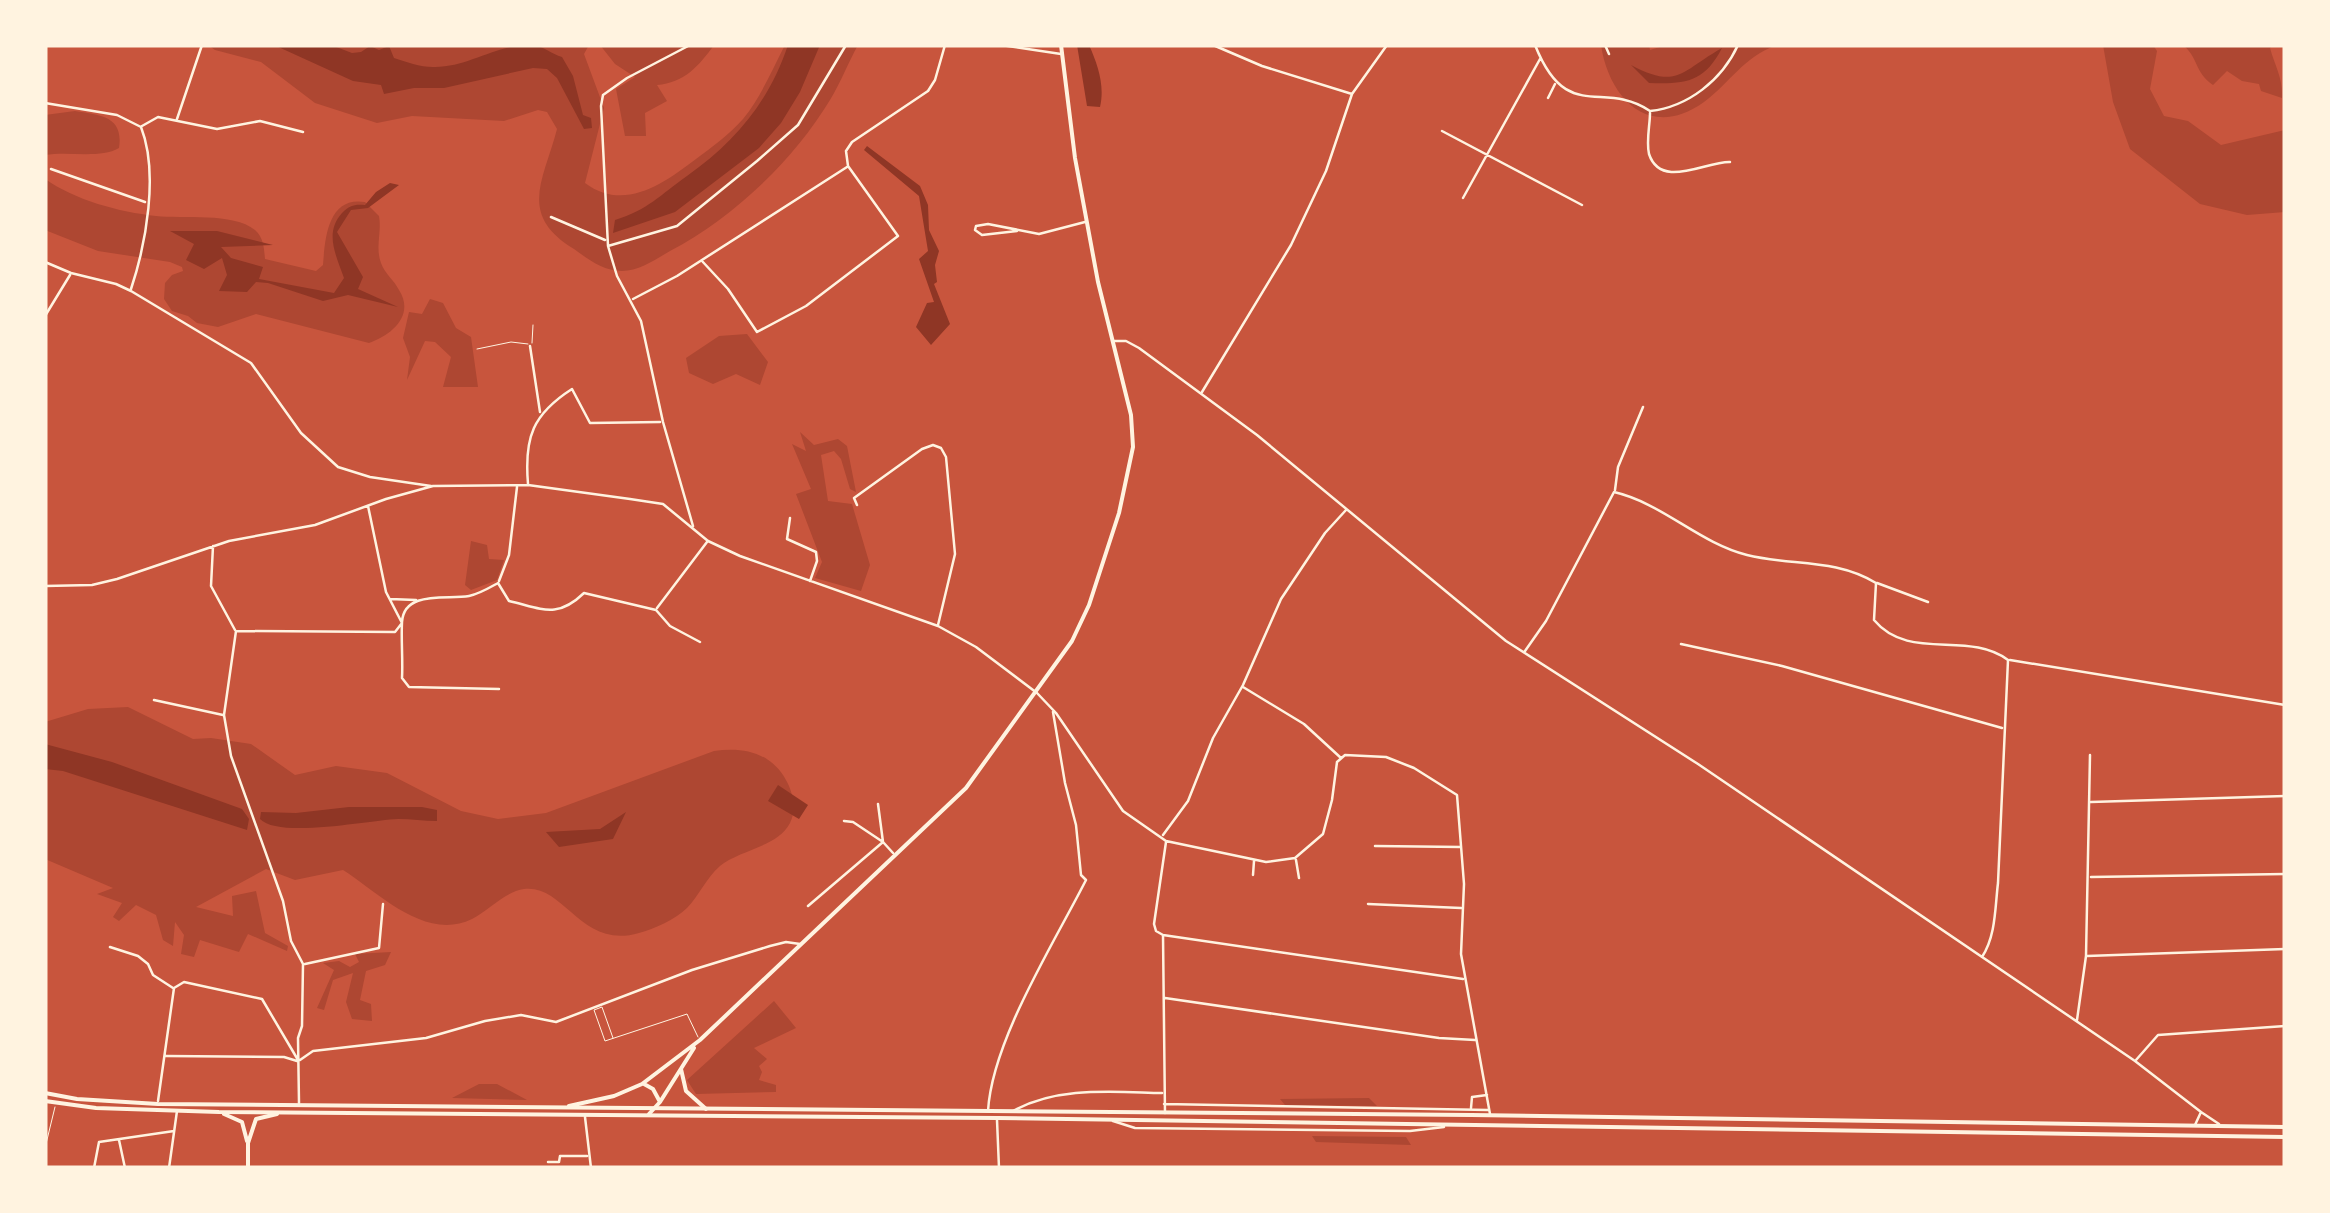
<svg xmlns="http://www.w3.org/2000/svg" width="2330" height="1213" font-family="'Fira Sans Condensed',sans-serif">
<rect width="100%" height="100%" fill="#c8553d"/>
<path fill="#ae4732" d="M208,45h381l-5,9 20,54 -19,75c39,29 78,1 111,-24 16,-12 33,-24 47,-40 18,-22 29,-49 42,-74h73c-10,18 -17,37 -28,55 -37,61 -96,117 -160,151 -14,8 -31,20 -48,20 -19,0 -34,-12 -48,-22 -57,-35 -30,-69 -17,-120l-10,-17 -9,-2 -34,11 -92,-5 -35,7 -62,-20 -54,-41 -46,-12z
M600,45h114c-15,21 -30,38 -57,40l10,16 -22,12 1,23h-21l-9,-47 19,-12 -20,-13z
M1601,45h48l1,5 16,-5h111c-35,13 -46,37 -73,57 -54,39 -95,-3 -103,-57z
M2103,45h50l4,6 -7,38 14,27 24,5 33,24 64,-15v82l-38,3 -47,-11 -70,-55 -17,-47z
M2183,45h90l-3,3c5,18 13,30 12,50l-21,-7 -2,-7 -17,-3 -15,-10 -14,14c-19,-13 -14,-27 -30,-40z
M75,111c25,4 49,5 44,37 -19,11 -50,3 -74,7v-40z
M45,179c30,21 74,33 111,37 26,3 77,-4 99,14 9,8 9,19 10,29l51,12 7,-6c2,-27 5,-69 42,-63l14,14c3,16 -4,31 2,47 4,11 13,17 18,27 16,25 -7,45 -30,53l-113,-29 -38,13 -21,-4 -9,-7 -16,-5 -8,-12 1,-16 7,-8 11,-4 -1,-4 -12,-5 -72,-11 -53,-21z
M430,299l13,4 13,25 15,9 7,50h-35l8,-30 -16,-15 -10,-1 -18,39 3,-23 -7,-19 6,-26 13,2z
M747,334l21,28 -8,23 -24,-11 -23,10 -24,-11 -3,-15 33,-22z
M800,432l14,13 24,-6 9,7 9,46 -6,-3 -9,-30 -7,-8 -13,4 7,46 24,3 18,61 -9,26 -46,-13 7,-16 -26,-68 15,-5 -19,-45 14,7z
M471,541l16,4 2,14 15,1 -7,20 -26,10 -6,-5z
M128,707l65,32 18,-1 40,6 44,31 41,-9 51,7 74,38 37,8 48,-6 168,-62c32,-5 61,3 75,35 5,12 7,25 1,37 -12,24 -51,27 -70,43 -14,12 -21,30 -33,42 -11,11 -33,21 -48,25 -58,17 -74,-49 -115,-44 -18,2 -36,22 -52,30 -47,23 -94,-27 -129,-49l-48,10 -29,-11 -70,38 37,9 -1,-20 24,-5 9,42 23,13 -1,5 -39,-17 -9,18 -39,-12 -6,17 -13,-3 3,-19 -9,-13 -2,24 -10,-6 -7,-25 -20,-10 -17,16 -6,-4 9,-14 -25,-9 16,-6 -68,-29v-137l43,-13z
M391,952l-6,13 -19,6 -6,29 11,4 1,17 -20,-2 -6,-17 7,-29 -20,7 -9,30 -7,-2 17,-38 -11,-7 16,-2 11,6 9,-5 -4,-8z
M774,1001l22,27 -42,20 13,11 -8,7 3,6 -3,8 17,5v7l-80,2 -9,-14z
M497,1084l30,16 -75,-2 27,-14z
M1369,1098l8,8 -92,-1 -5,-6z
M1312,1136l94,1 5,8 -95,-3z"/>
<path fill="#8f3625" d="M274,45h57l21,8 9,-1 9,-6 9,4 10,-4 5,12c12,4 26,9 39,9 36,1 66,-25 102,-22 7,1 17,9 27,12l11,19 10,39 8,3 1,10 -8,1 -27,-51 -10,-9 -14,-1 -89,20h-30l-30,6 -3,-9 -28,-4z
M788,45h32l-20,47 -19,31 -22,25 -84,64 -62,21 2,-13c33,-10 45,-25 72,-44 48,-34 82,-74 101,-131z
M1077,45h12c9,20 16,41 11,62l-13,-1z
M1722,48c-18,35 -37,36 -73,35l-18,-18c47,25 50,6 91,-17z
M867,146l53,40 8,19 1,25 10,21 -4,14 2,17 -3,2 16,40 -19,21 -15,-18 11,-24 7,-1 -15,-43 9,-8 -9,-55 -55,-46z
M390,183l9,2 -31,23 -17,2 -14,22 26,45 -5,12 40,18 -50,-12 -25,6 -55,-18 -12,-1 -9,10 -28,-1 8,-16 -5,-17 -18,11 -18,-9 8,-16 -24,-13h47l56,14 -52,2 10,11 32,9 -4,12 75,14 10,-15c-8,-23 -20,-45 -2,-65 8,-8 13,-9 23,-8l11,-13z
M45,744l67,18 130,47 7,10 -2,11 -184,-59 -18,-2z
M778,785l30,20 -9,14 -31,-18z
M349,807h73l15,3v11c-13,0 -26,-2 -39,-2 -28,1 -119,20 -138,0l1,-7 35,1z
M626,812l-13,27 -54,8 -13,-15 54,-3z"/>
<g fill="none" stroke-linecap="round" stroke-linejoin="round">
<path stroke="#fff3e0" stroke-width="1" d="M532,343l1,-18
M477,349l34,-7 17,2
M613,1038l-11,-31 -8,3 11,31c27,-9 55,-18 82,-27l11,23
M45,1148l10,-41"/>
<path stroke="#fff3e0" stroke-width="2.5" d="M690,45l-63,33 -24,17 -2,11 7,140 9,30 24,45 22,101 30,104
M1001,45l60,9
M1213,45l49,21 90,28 35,-49
M1535,45c32,80 67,34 115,66 38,-4 72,-31 88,-66
M1605,45l4,9
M1548,98l7,-14
M45,103l72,12 24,12c18,46 5,117 -10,162
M1650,113c0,12 -4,28 -1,41 12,36 57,7 81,8
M177,119l25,-74
M142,126l16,-9 59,12 43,-8 43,11
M1442,131l140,74
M51,169l94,33
M1463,198l77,-139
M551,217l54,23
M1017,231l-35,4 -7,-5 1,-4 12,-2 51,10 46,-12
M608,246l69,-20 80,-65 41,-36 48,-80
M702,261l26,28 29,43 49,-26 92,-70 -50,-70 -2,-15 6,-9 76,-51 7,-11 10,-35
M45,262l26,11 45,11 15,7 120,72 50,70 37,34 32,10 61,9
M633,299l44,-23 170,-109
M45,316l25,-41
M1113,341h13l13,7 118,87 249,206 192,123 437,297 66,51
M530,346l10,66
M1202,392l89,-147 35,-74 26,-77
M528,484c-4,-47 5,-70 44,-95l18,34 70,-1
M1615,490l3,-23 25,-60
M857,505l-3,-7 68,-49 11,-4 8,3 5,9 9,97 -17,71
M790,518l-3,21 29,13 1,9 -7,20
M213,546l-2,40 24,44
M499,581l10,-26 8,-68
M1877,583l51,19
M45,586l47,-1 25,-6 112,-38 86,-16 71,-26 47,-13 95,-1 102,14 33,5 45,37 32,15 198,70 38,21 61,46 19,20 67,98 43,30 100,21 29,-4 28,-24 9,-34 5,-38 8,-7 41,2 28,11 43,27 7,89 -3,70 29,160
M390,599l26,1
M657,608l50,-66
M1681,644l101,22 220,62
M1525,651l21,-30 68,-129c48,11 85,51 133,63 44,11 88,3 129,28l-2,37c35,42 94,10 134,40l-10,223c-3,24 -2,53 -16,74
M2010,660l275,45
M1243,687l61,37 37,34
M499,689l-90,-2 -7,-9c1,-18 -1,-38 0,-56 2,-32 45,-22 67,-26 10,-2 20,-8 29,-13l11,18c34,8 48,18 75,-8l72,17 14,16 30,16
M154,700l69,15
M2091,802l194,-6
M844,821l9,1 30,20 -5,-38
M1163,835l25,-34 25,-63 30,-53 38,-86 44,-66 21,-23
M1375,846l86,1
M1296,860l3,18
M1253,875l1,-14
M2091,877l194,-3
M1368,904l93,4
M808,906l75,-64 10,11
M1163,935l300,44
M110,947l28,9 10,8 5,11 20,13
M2087,956l198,-7
M305,964l74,-16 4,-44
M1165,998l274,40 36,2
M2077,1020l9,-64 4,-201
M166,1056l118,1 13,4
M300,1060l13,-9 113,-13 59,-17 36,-6 35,7 136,-52 78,-24 16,-4 14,2
M2136,1060l22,-25 127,-9
M158,1101l16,-113 10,-6 78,17 36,61
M299,1103l-1,-65 4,-12 1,-62 -12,-23 -8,-40 -52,-145 -7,-41 12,-84 159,1 7,-9 -16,-31 -18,-86
M1164,1104l324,6
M1471,1108l1,-11 15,-2
M988,1111c4,-70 65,-166 98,-231l-5,-5 -5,-50 -11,-42 -12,-71
M1013,1111c45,-25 100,-19 149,-18
M1165,1113l-2,-178 -7,-4 -2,-7 12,-82
M585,1117l6,51
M997,1120l2,48
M1113,1121l22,7 275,3 34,-4
M2195,1125l6,-13 18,12
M119,1140l6,28
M548,1162h11l1,-6h27
M94,1168l5,-26 75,-11
M169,1168l8,-57"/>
<path stroke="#fff3e0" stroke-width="4" d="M681,1069l5,22 20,18
M644,1084l9,5 7,13
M569,1106l45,-10 28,-12 58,-44 266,-252 106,-147 17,-36 30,-92 14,-66 -2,-32 -33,-133 -23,-124 -14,-113
M224,1114l18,8 5,19
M649,1114l11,-12 34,-54
M248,1168v-25l8,-24 21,-5"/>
<path stroke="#fff3e0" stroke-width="4" d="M45,1093l32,6 81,5 1313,11 814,12
M45,1101l51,7 123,4 778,6 1288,19"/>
</g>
<rect width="2330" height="1213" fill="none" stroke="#fff3e0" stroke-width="95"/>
</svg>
